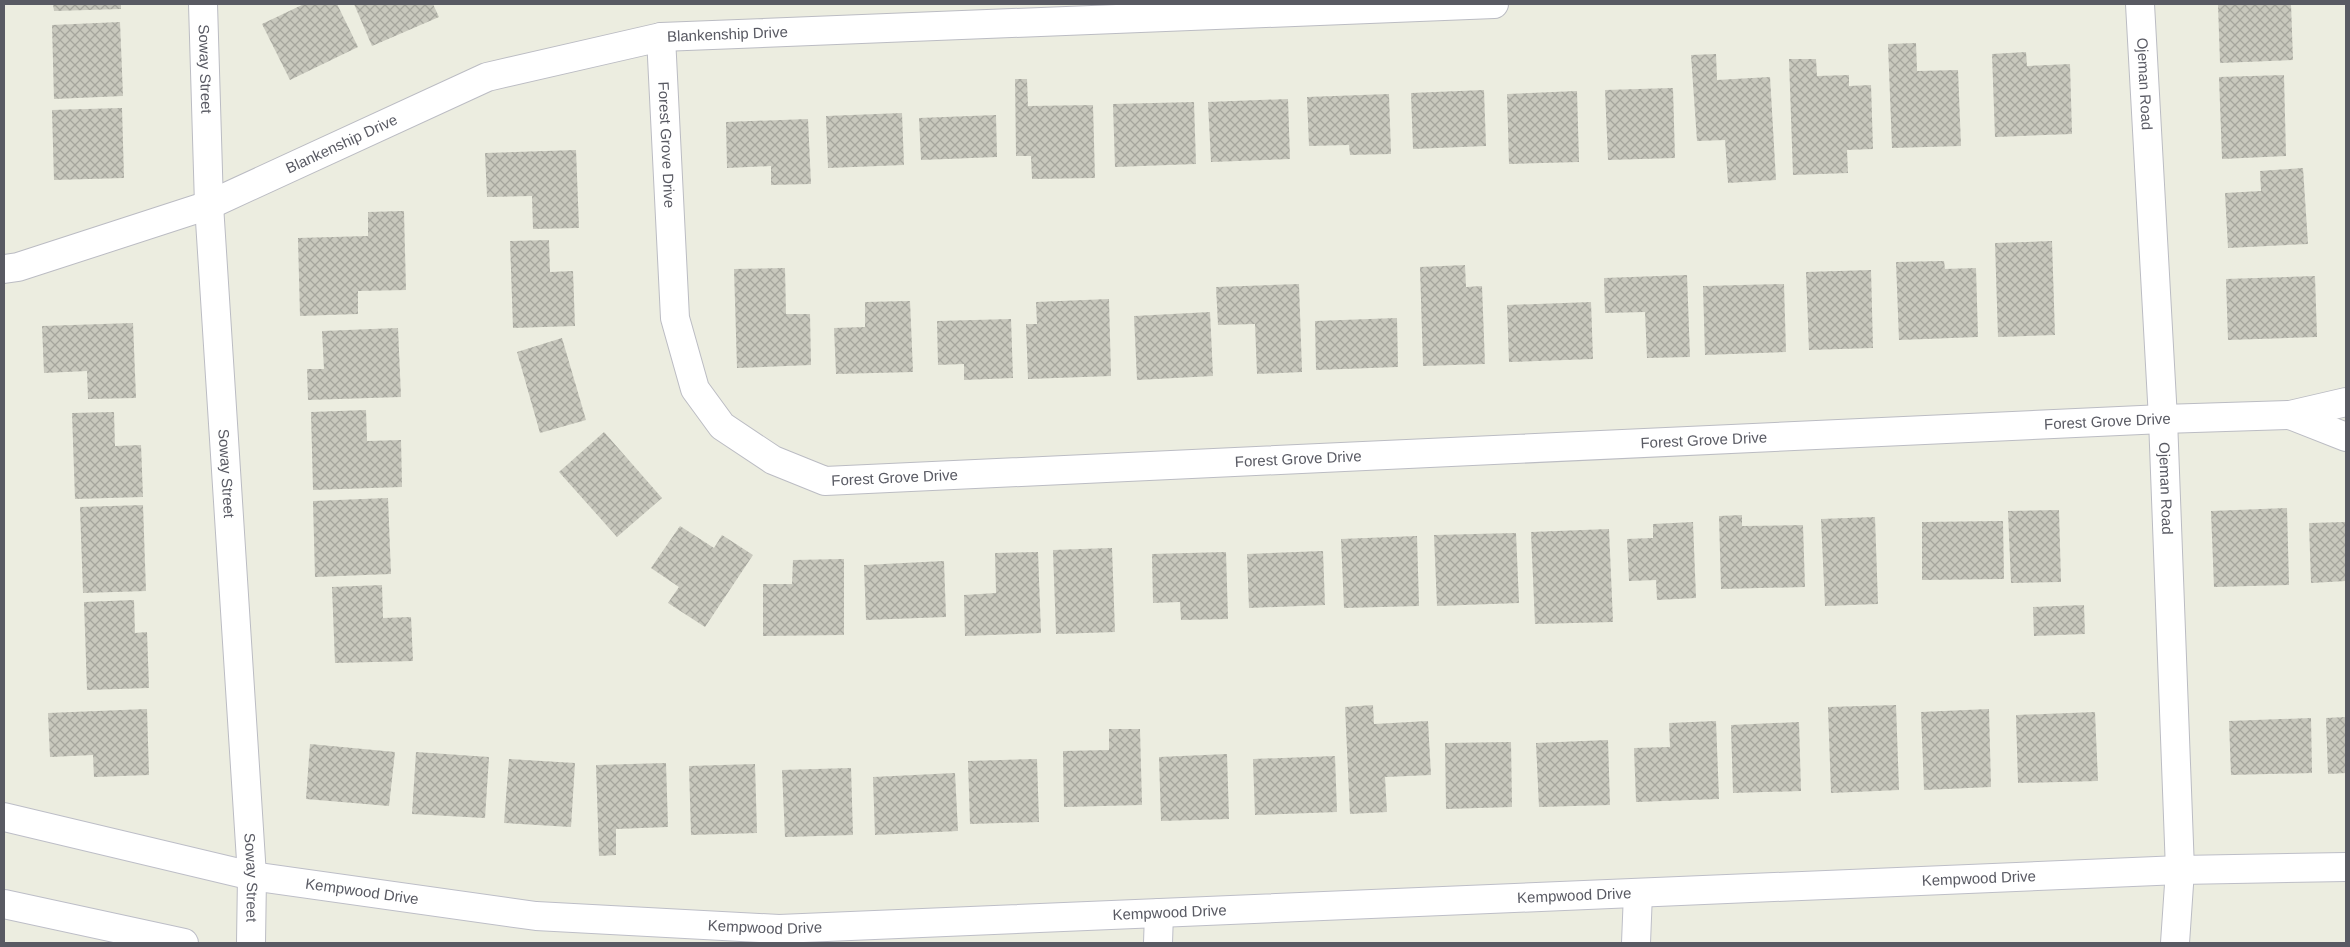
<svg xmlns="http://www.w3.org/2000/svg" width="2350" height="947" font-family="Arial,sans-serif">
<defs>
<pattern id="building-cross-hatch" width="8" height="8" patternUnits="userSpaceOnUse" patternTransform="scale(1.25)"><rect width="8" height="8" fill="#c8c8bd"/><path d="M0 0l8 8M0 8l8-8" fill="none" stroke="#a5a59d"/></pattern>
</defs>
<rect width="100%" height="100%" fill="#ecede0"/>
<path fill="url(#building-cross-hatch)" d="M53,4h68v5l-67,2z
M304,4h33l21,43 -68,33 -28,-56z
M354,4h79l6,13 -67,29z
M2218,4h73l2,56 -73,3z
M120,22l3,74 -69,3 -2,-74z
M1916,43l1,28 41,-1 3,76 -69,2 -4,-104z
M2026,52l1,14 43,-2 2,70 -77,3 -3,-83z
M1716,54l1,26 53,-3 6,103 -48,3 -3,-43 -28,1 -6,-86z
M1789,59h27l1,17 32,-1v11l22,-1 2,64 -26,1 1,23 -55,2z
M2284,75l2,81 -64,3 -3,-82z
M1015,79h12l1,27 65,-1 2,73 -63,1 -1,-23h-15z
M1673,88l2,70 -67,2 -3,-70z
M1484,90l2,56 -73,3 -2,-56z
M1577,91l2,71 -70,2 -2,-70z
M1389,94l2,60 -41,1 -1,-10 -40,1 -2,-49z
M1288,99l2,60 -79,3 -3,-60z
M1194,102l2,62 -81,3 -2,-63z
M122,108l2,70 -70,2 -2,-70z
M902,113l2,52 -76,3 -2,-52z
M996,115l1,42 -76,3 -2,-42z
M808,119l3,65 -40,1v-19l-44,2 -1,-46z
M576,150l3,78 -46,1 -1,-33 -45,1 -2,-44z
M2303,168l5,76 -80,4 -3,-55 36,-2 -1,-20z
M404,211l2,79 -48,1v23l-58,2 -2,-78 70,-2v-24z
M549,240l1,32 23,-1 2,55 -62,2 -3,-87z
M2052,241l3,94 -57,2 -3,-94z
M1944,261l1,8 31,-1 2,69 -79,3 -3,-78z
M1465,265l1,22 16,-1 3,78 -62,2 -3,-99z
M785,268l1,46h24l1,51 -74,3 -3,-99z
M1871,270l2,78 -64,2 -3,-78z
M1687,275l3,82 -43,1 -2,-46 -40,1 -1,-35z
M2315,276l2,61 -89,3 -2,-61z
M1299,284l3,88 -45,2 -2,-50 -37,1 -2,-38z
M1784,284l2,68 -81,3 -2,-69z
M1109,299l2,77 -83,3 -2,-55h11l-1,-22z
M910,301l3,71 -77,2 -2,-46 31,-1v-25z
M1591,302l2,57 -84,3 -2,-57z
M1210,312l3,64 -76,4 -3,-64z
M1397,318l1,49 -82,3 -1,-49z
M1011,319l2,59 -49,2v-16l-26,1 -1,-44z
M133,323l3,75 -48,1 -1,-28 -43,2 -2,-47z
M398,328l3,69 -93,3 -1,-31h17l-2,-38z
M562,338l24,82 -46,13 -23,-81z
M366,410l1,31 34,-1 1,47 -89,3 -2,-78z
M114,412l1,34 26,-1 2,52 -68,2 -3,-86z
M604,432l58,66 -45,39 -58,-65z
M388,498l3,76 -76,3 -2,-76z
M143,505l3,86 -63,2 -3,-86z
M2287,508l2,77 -75,2 -3,-76z
M2059,510l2,72 -50,1 -3,-72z
M1742,515v11l61,-1 2,62 -84,2 -2,-73z
M1875,517l3,87 -53,2 -4,-87z
M2003,521l1,58 -82,1v-58z
M1693,522l3,76 -39,2 -1,-20 -27,1 -2,-42 26,-1v-14z
M2346,522v59l-35,2 -2,-60z
M680,526l34,22 8,-13 31,20 -48,72 -37,-24 11,-16 -28,-19z
M1609,529l4,93 -78,2 -4,-92z
M1516,533l3,70 -82,3 -3,-71z
M1417,536l2,70 -75,2 -3,-69z
M1112,548l3,84 -59,2 -3,-84z
M1323,551l2,54 -76,3 -2,-54z
M1038,552l3,81 -76,3 -1,-41 32,-2 -1,-40z
M1226,552l2,67 -47,1 -1,-18 -27,1 -1,-49z
M844,559v76l-81,1v-52h29l1,-24z
M944,561l2,56 -80,3 -2,-55z
M382,585l1,33 28,-1 2,44 -78,2 -3,-76z
M134,600l1,33 12,-1 2,56 -62,2 -3,-88z
M2084,605l1,29 -51,2 -1,-29z
M1373,705l1,19 54,-3 3,54 -46,2 2,35 -37,2 -5,-107z
M1896,705l3,85 -68,3 -3,-86z
M147,709l2,66 -55,2 -1,-22 -43,2 -2,-44z
M1989,709l2,78 -67,3 -3,-78z
M2095,712l3,69 -80,2 -2,-68z
M2346,717v56l-18,1 -2,-56z
M2311,718l1,55 -81,2 -2,-54z
M1716,721l3,78 -83,3 -2,-54 36,-1 -1,-24z
M1799,722l2,69 -68,2 -2,-68z
M1109,729h31l2,76 -78,2 -1,-56 46,-1z
M1608,740l2,65 -71,2 -3,-64z
M1511,742l1,65 -66,2 -1,-66z
M310,744l85,8 -6,54 -83,-7z
M416,752l73,5 -4,61 -73,-4z
M1227,754l2,65 -68,2 -2,-64z
M1335,756l2,56 -82,3 -2,-56z
M509,759l66,4 -4,64 -67,-4z
M1037,759l2,63 -69,2 -2,-63z
M666,763l2,64 -52,2v26l-17,1 -3,-91z
M755,764l2,69 -66,2 -2,-69z
M851,768l2,67 -68,2 -3,-67z
M955,773l3,58 -83,4 -2,-58z"/>
<g fill="none" stroke-linecap="round" stroke-linejoin="round">
<g stroke="#bbbcc3" stroke-width="30">
<g id="street">
<path id="s1" d="M203,4l6,201 43,671 -1,67"/>
<path id="s2" d="M2140,4l23,415 17,451 -5,73"/>
<path id="s3" d="M661,37l14,281 20,71 27,37 51,34 52,21 1338,-62 127,-4 56,-13"/>
<path id="s4" d="M4,269l14,-2 191,-62 278,-128 174,-40 833,-33"/>
<path d="M2290,415l56,22"/>
</g>
</g>
<g stroke="#bdbec7" stroke-width="30">
<g id="secondary">
<path id="s5" d="M4,817l248,59 284,40 243,13 1401,-59 166,-3"/>
<path d="M4,904l180,39"/>
<path d="M1158,943l1,-30"/>
<path d="M1636,943l2,-50"/>
</g>
</g>
<use href="#street" stroke="#fff" stroke-width="28"/>
<use href="#secondary" stroke="#fff" stroke-width="28"/>
</g>
<g text-anchor="middle" stroke-width="5" stroke-linejoin="round" paint-order="stroke">
<g font-size="15" fill="#595a63" stroke="#fff">
<text dy="5" stroke="none"><textPath href="#s4" startOffset="766">Blankenship Drive</textPath></text>
<text dy="5" stroke="none"><textPath href="#s1" startOffset="65">Soway Street</textPath></text>
<text dy="5" stroke="none"><textPath href="#s2" startOffset="80">Ojeman Road</textPath></text>
<text dy="5" stroke="none"><textPath href="#s4" startOffset="361">Blankenship Drive</textPath></text>
<text dy="5" stroke="none"><textPath href="#s3" startOffset="108">Forest Grove Drive</textPath></text>
<text dy="5" stroke="none"><textPath href="#s3" startOffset="1802">Forest Grove Drive</textPath></text>
<text dy="5" stroke="none"><textPath href="#s3" startOffset="1398">Forest Grove Drive</textPath></text>
<text dy="5" stroke="none"><textPath href="#s3" startOffset="992">Forest Grove Drive</textPath></text>
<text dy="5" stroke="none"><textPath href="#s1" startOffset="470">Soway Street</textPath></text>
<text dy="5" stroke="none"><textPath href="#s3" startOffset="588">Forest Grove Drive</textPath></text>
<text dy="5" stroke="none"><textPath href="#s2" startOffset="485">Ojeman Road</textPath></text>
<text dy="5" stroke="none"><textPath href="#s1" startOffset="875">Soway Street</textPath></text>
<text dy="5" stroke="none"><textPath href="#s5" startOffset="1986">Kempwood Drive</textPath></text>
<text dy="5" stroke="none"><textPath href="#s5" startOffset="366">Kempwood Drive</textPath></text>
<text dy="5" stroke="none"><textPath href="#s5" startOffset="1581">Kempwood Drive</textPath></text>
<text dy="5" stroke="none"><textPath href="#s5" startOffset="1176">Kempwood Drive</textPath></text>
<text dy="5" stroke="none"><textPath href="#s5" startOffset="771">Kempwood Drive</textPath></text>
</g>
</g>
<rect width="2350" height="947" fill="none" stroke="#595a63" stroke-width="10"/>
</svg>
